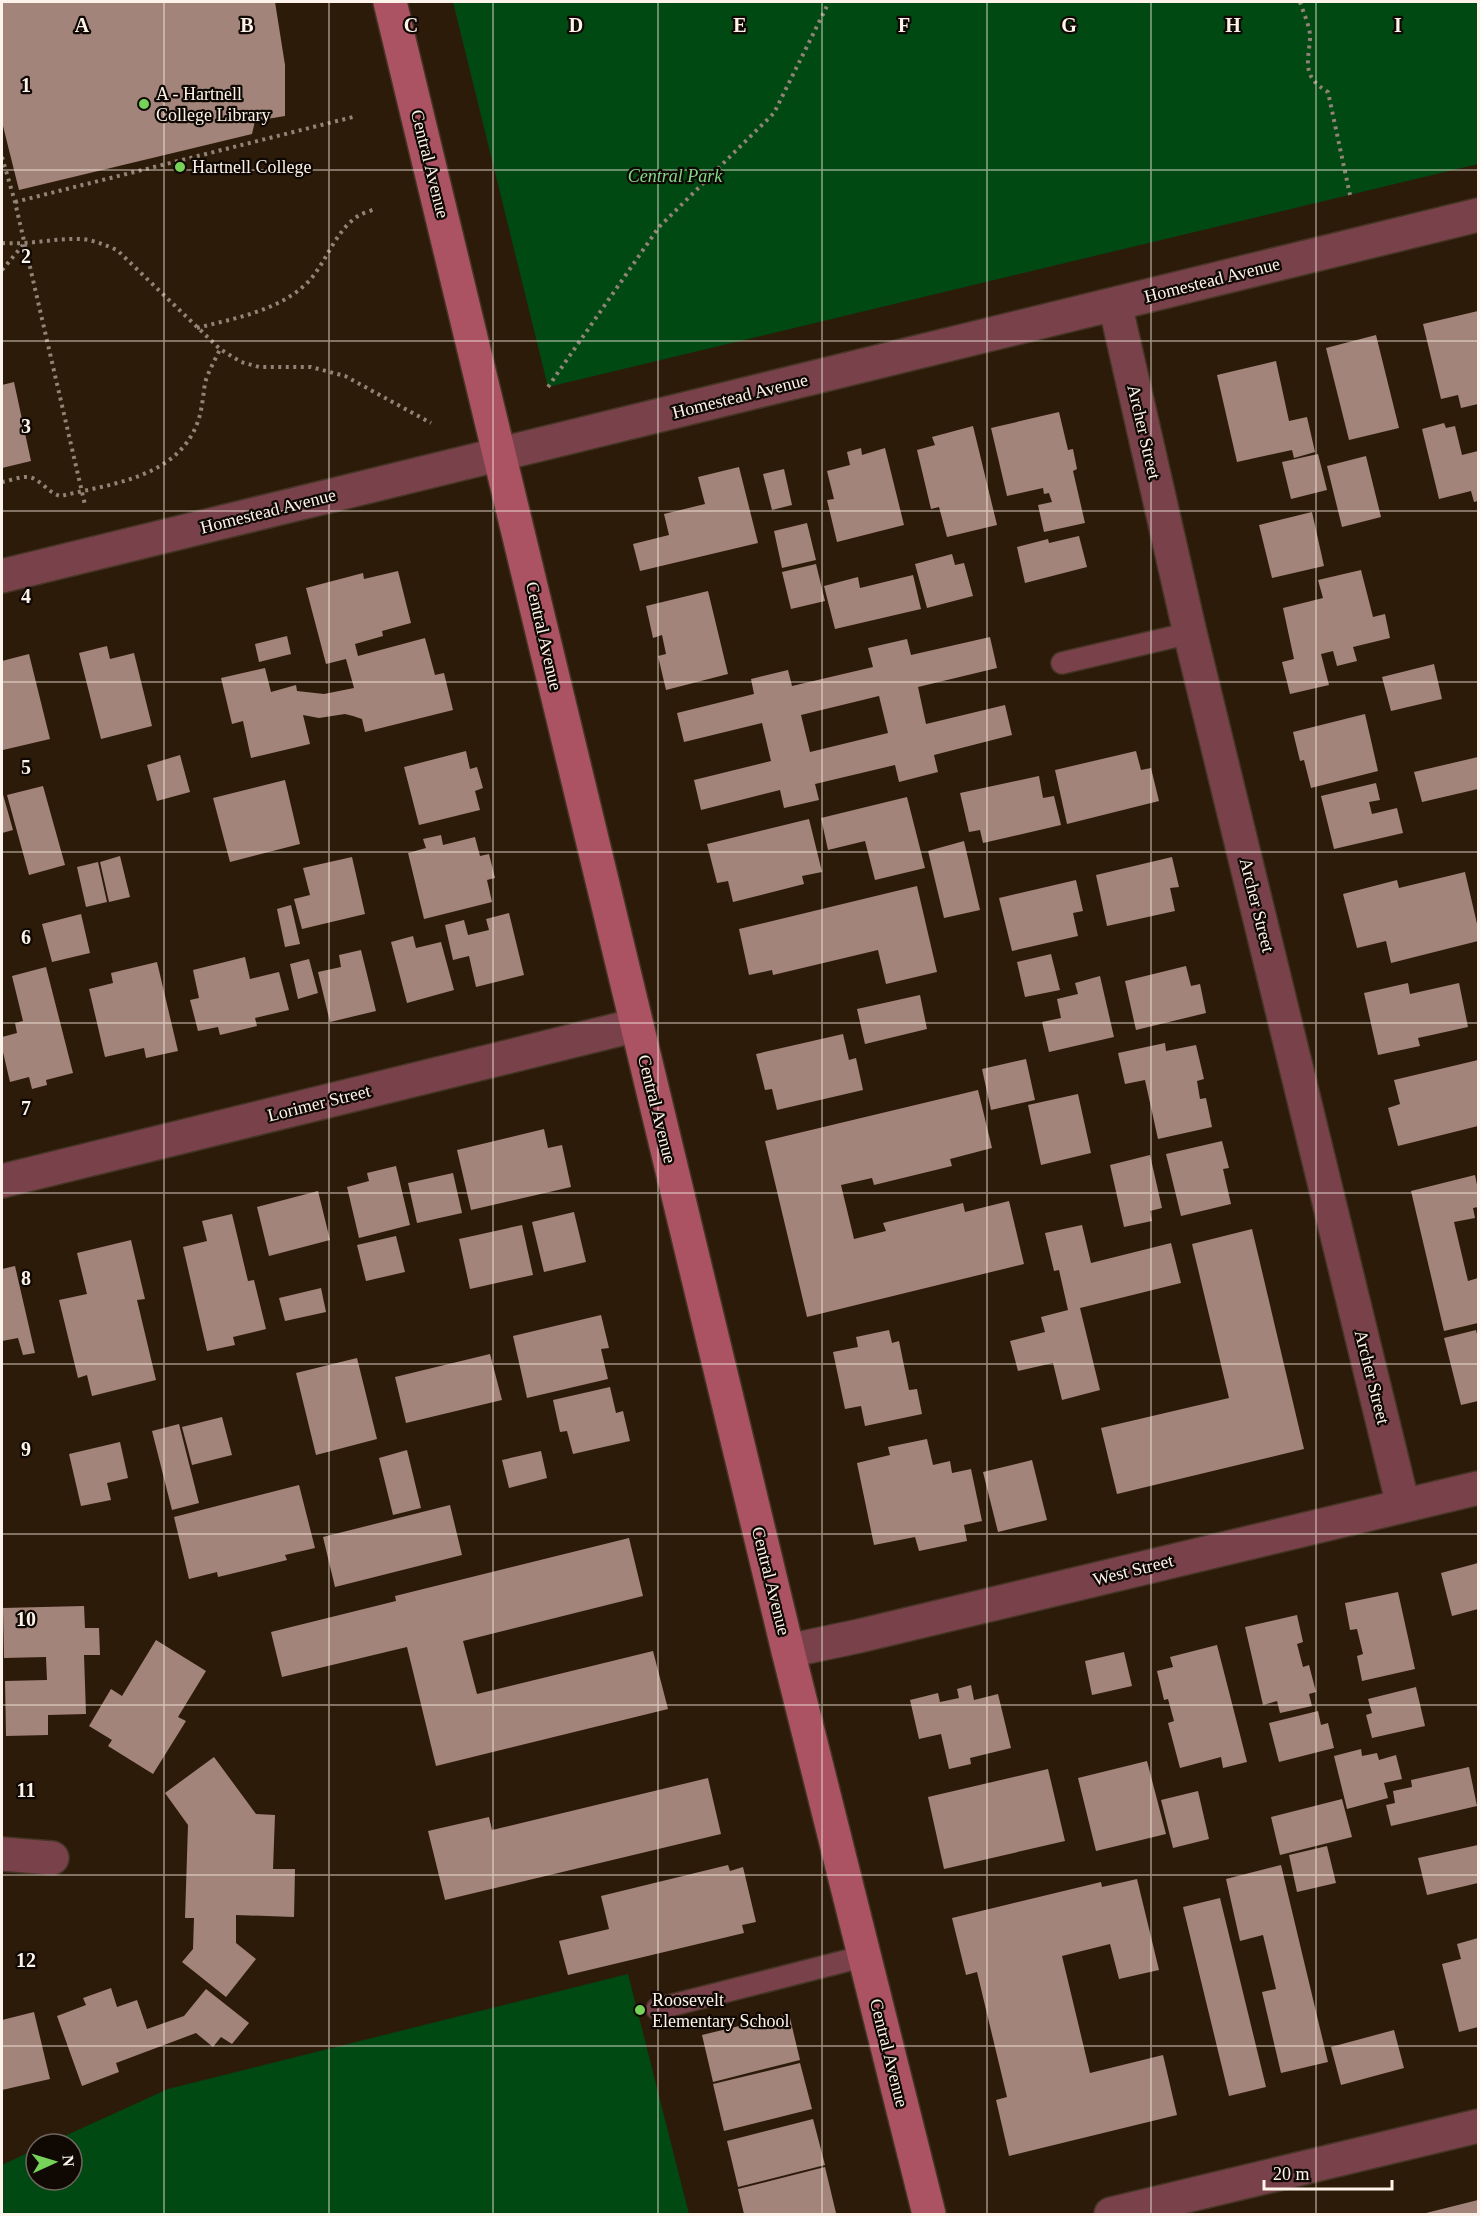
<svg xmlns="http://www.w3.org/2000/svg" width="1480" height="2216" font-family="Georgia,serif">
<rect width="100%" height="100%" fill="#2d1b0a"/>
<path fill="#014912" d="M453,2h1025v162l-930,223z
M628,1974l61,240h-687v-49l34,-16v31h36v-36h-25l121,-55z"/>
<path fill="#a3847a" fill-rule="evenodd" d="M2,2h273l10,63v51l-30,5 -3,13 -233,56 -17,-68z
M1478,311v93l-17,4 -3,-13 -17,4 -18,-75z
M1376,335l23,93 -50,12 -23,-92z
M1276,361l13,60 18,-4 8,35 -21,6 -2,-8 -55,12 -20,-87z
M14,382l17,79 -29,7v-83z
M1059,412l9,38 5,-1 4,20 -4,2 12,52 -41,9 -6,-27 14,-3 -3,-9 -5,1 -1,-6 -36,8 -16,-68z
M1444,423l2,5 9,-2 7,29 16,-4v50l-4,1 -3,-11 -32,8 -17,-70z
M973,426l24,99 -50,12 -8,-30 -8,2 -14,-59 18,-5 -3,-8z
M861,448l1,7 23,-7 19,77 -67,17 -10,-42 7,-1 -7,-28 23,-6 -3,-13z
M1318,454l9,36 -36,9 -9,-37z
M1366,456l15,61 -39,10 -15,-61z
M739,467l19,76 -118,28 -7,-27 36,-9 -5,-21 41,-10 -7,-27z
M784,469l8,36 -20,5 -9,-36z
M1312,512l12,54 -52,12 -13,-53z
M807,523l9,37 -34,8 -8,-37z
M1079,536l8,31 -62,16 -8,-36 31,-8 1,4z
M952,554l3,11 9,-2 9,33 -46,12 -12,-44z
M816,564l9,37 -34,8 -9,-37z
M1361,570l12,47 12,-3 5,24 -37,9 4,14 -20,5 -4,-15 -12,3 8,31 -39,9 -8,-32 12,-3 -11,-51 40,-10 -5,-18z
M398,571l13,52 -29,8 1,5 -28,8 3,12 67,-18 10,37 9,-2 9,37 -88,22 -3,-13 -9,-3 -8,-2 -26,4 -16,-3 7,29 -59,14 -8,-37 -11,3 -11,-46 44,-10 6,24 25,-7 1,6 27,3 30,-6 -8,-29 -20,5 -20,-76 57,-15 1,6z
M913,575l8,34 -86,20 -11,-43 34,-9 2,11z
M708,591l20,83 -62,16 -8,-34 8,-2 -4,-19 -9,3 -7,-32z
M287,636l4,18 -32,8 -4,-18z
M990,637l7,31 -79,19 8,37 79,-19 7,30 -78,20 4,17 -39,10 -4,-17 -80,19 4,16 -35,8 -4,-18 -79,20 -7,-30 77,-19 -9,-38 -78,19 -7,-29 77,-19 -3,-15 37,-9 4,16 81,-19 -5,-19 39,-9 4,16zM879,696l9,37 -78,19 -9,-37z
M107,646l3,13 24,-6 18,73 -51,13 -22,-86z
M29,654l21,85 -47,11 -1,-8v-81z
M1434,664l8,35 -51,12 -9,-34z
M1365,714l13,57 -67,17 -7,-28 -4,1 -7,-29z
M466,751l4,18 7,-2 6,21 -8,3 5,19 -61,15 -15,-58z
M1136,751l5,19 10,-2 8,33 -92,23 -12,-54z
M180,755l10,37 -33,9 -10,-36z
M1478,757v32l-56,13 -8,-30z
M1039,776l4,22 11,-2 7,29 -78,18 -3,-13 -11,2 -9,-39z
M285,780l15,64 -70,18 -17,-64z
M1376,783l4,17 -11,2 3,12 25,-6 6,25 -69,16 -13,-53z
M43,786l22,79 -36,10 -22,-80z
M2,791l11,39 -11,3z
M907,797l18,71 -50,12 -10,-39 -37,9 -7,-32z
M809,819l13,53 -20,4 2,8 -71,18 -5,-21 -11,2 -10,-39z
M441,835l2,10 32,-8 5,19 9,-2 6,24 -8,2 5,22 -68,17 -16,-66 18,-5 -3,-9z
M964,841l16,69 -36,8 -16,-67z
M120,856l10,41 -21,5 -9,-40z
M352,857l13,57 -63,15 -8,-30 16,-4 -7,-27z
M1172,857l7,30 -9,1 5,23 -68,15 -11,-51z
M98,862l9,40 -21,5 -9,-40z
M1465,872l13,56v13l-87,22 -5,-22 -29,7 -14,-54 54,-14 2,8z
M1076,880l7,31 -10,2 5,23 -66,15 -13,-53z
M917,886l20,86 -51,12 -8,-34 -105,25 -1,-5 -23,5 -10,-46z
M291,905l9,39 -15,3 -8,-38z
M509,913l15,62 -48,12 -7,-31 -16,4 -8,-35 19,-5 4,15 21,-5 -3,-11z
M81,914l9,39 -38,9 -10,-38z
M413,936l3,12 25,-6 13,48 -47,13 -16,-61z
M361,950l15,61 -46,11 -12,-50 23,-5 -2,-12z
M1051,954l9,36 -35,7 -8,-35z
M245,957l5,22 29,-7 10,38 -34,8 2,8 -37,9 -2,-8 -20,4 -8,-31 9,-2 -6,-28z
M309,959l9,34 -20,6 -8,-35z
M157,962l21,89 -32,7 -2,-10 -39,9 -16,-68 24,-6 -2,-10z
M1186,966l5,20 9,-2 6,29 -70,17 -11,-49z
M46,967l27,106 -27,7 1,5 -15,4 -3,-12 -19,5 -8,-34v-11l15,-4 -2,-10 8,-2 -11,-45z
M1100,976l14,61 -65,15 -7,-30 19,-4 -4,-19 21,-5 -3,-11z
M1408,983l2,11 49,-11 9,44 -50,11 2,8 -42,9 -14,-62z
M920,995l7,34 -62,15 -8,-35z
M843,1034l6,26 7,-2 7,32 -86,20 -5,-21 -7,1 -9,-36z
M1165,1043l1,8 30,-6 8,34 -7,2 3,18 6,-1 6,29 -54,12 -13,-59 -20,4 -7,-31z
M1026,1059l9,41 -44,10 -9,-41z
M1478,1060v66l-80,20 -10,-38 12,-4 -6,-24z
M978,1090l14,58 -42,11 2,7 -78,19 -2,-7 -31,7 13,54 32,-8 -3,-8 80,-20 2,9 44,-11 15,63 -217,53 -42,-176z
M1078,1094l13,59 -50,12 -13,-60z
M544,1129l4,19 14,-3 9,42 -100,23 -14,-60z
M1222,1141l7,27 -6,1 8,35 -50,12 -15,-62z
M1150,1155l12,53 -12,3 2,10 -28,6 -14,-62z
M396,1166l14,59 -51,13 -12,-51 22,-6 -2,-8z
M453,1173l9,40 -45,10 -9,-40z
M1475,1175l3,15v17l-5,1 2,10 -21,4 14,59 10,-3v45l-34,8 -33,-140z
M318,1191l12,49 -61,16 -12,-49z
M574,1212l12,50 -42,10 -12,-50z
M232,1214l16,67 6,-1 12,49 -33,8 2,8 -28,6 -24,-104 24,-6 -5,-20z
M522,1225l11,50 -63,14 -11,-50z
M1082,1225l9,38 80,-20 10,40 -101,25 20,82 -38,10 -9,-37 -35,8 -8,-30 35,-9 -4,-15 27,-7 -9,-40 -5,1 -9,-38z
M1252,1229l52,220 -187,45 -16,-66 128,-30 -37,-154z
M396,1236l9,36 -39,9 -9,-36z
M131,1240l14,59 -8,1 19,80 -64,16 -5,-21 -9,3 -19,-78 28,-6 -10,-41z
M15,1266l20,87 -12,2 -5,-17 -16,3v-72z
M321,1288l5,24 -41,9 -6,-23z
M601,1315l8,33 -8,1 7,30 -81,19 -14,-62z
M889,1330l3,13 7,-2 10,49 8,-1 5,25 -57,12 -4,-20 -16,3 -12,-57 25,-5 -2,-10z
M1476,1330l2,8v63l-17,4 -17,-67z
M490,1354l12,46 -96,23 -11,-46z
M357,1358l20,81 -61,16 -20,-82z
M610,1387l6,26 7,-2 7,30 -57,13 -6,-23 -7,1 -7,-32z
M222,1417l10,38 -40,10 -10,-38z
M179,1424l20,79 -27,7 -20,-79z
M927,1439l6,26 17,-4 2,12 19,-4 11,52 -18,4 3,16 -48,10 -4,-14 -41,8 -17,-82 33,-8 -2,-8z
M120,1442l8,36 -21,5 4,17 -30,6 -12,-52z
M407,1450l14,58 -28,7 -14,-57z
M541,1451l6,27 -38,10 -7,-28z
M1032,1460l15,60 -49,12 -15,-60z
M299,1485l16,63 -30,7 2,5 -69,17 -1,-5 -28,7 -15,-62z
M450,1505l12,50 -127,32 -12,-50z
M629,1538l14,58 -180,45 14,53 176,-43 15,58 -232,57 -29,-119 -125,30 -11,-45 125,-31 -1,-5z
M1478,1563v46l-26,7 -11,-43z
M1398,1592l17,77 -53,12 -5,-25 6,-2 -6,-25 -7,1 -5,-27z
M84,1606l1,22h14l1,27h-16l2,59 -38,1v20l-42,1 -1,-55 42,-1 -1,-23 -42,1 -1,-50z
M1297,1615l6,27 -6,2 6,23 6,-2 7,27 -7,2 3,12 -32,7 -3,-12 -14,4 -18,-78z
M156,1640l50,31 -28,46 8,4 -33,53 -45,-28 4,-6 -23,-14 22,-37 11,7z
M1217,1645l30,117 -24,6 -2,-11 -41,11 -12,-45 6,-2 -6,-22 -4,1 -7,-29 16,-4 -3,-10z
M1124,1652l8,34 -40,9 -7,-34z
M971,1685l3,15 24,-6 13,54 -41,10 1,6 -22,5 -8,-35 -22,5 -9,-39 28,-7 2,9 19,-4 -2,-9z
M1416,1687l9,39 -53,12 -6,-23 6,-2 -4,-14z
M1318,1711l3,14 7,-2 6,25 -55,14 -10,-39z
M1361,1749l1,7 15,-3 2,7 17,-5 6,24 -18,4 4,15 -41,11 -13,-53z
M214,1757l42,57 19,1 -2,54h22l-1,48 -58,-2v28l20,16 -30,38 -44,-35 11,-13 1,-31h-9l3,-93 -23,-32z
M1147,1761l19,73 -70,17 -18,-73z
M1469,1767l8,39 -86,20 -5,-21 9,-2 -2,-12 19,-4 -1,-7z
M1048,1769l17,72 -121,28 -16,-72z
M708,1778l13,56 -276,66 -17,-69 61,-14 3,13z
M1198,1791l11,48 -36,9 -12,-48z
M1342,1799l10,38 -72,18 -9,-38z
M1478,1845v38l-51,12 -9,-37z
M1327,1846l9,37 -39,9 -8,-37z
M728,1865l2,6 13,-4 13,55 -14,3 2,8 -176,42 -9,-34 50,-12 -8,-33z
M1281,1865l47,197 -47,11 -19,-81 14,-3 -13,-54 -23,6 -14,-62z
M1137,1879l22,91 -40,9 -9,-35 -48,12 28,117 73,-18 14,60 -168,41 -13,-56 11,-3 -30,-125 -11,3 -14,-57 149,-36 1,5z
M1220,1898l46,189 -37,9 -46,-189z
M1478,1938v89l-19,5 -17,-68 19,-5 -4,-15z
M111,1988l6,19 20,-7 10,29 37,-13 22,-27 43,34 -17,21 -11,-7 -8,10 -17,-14 -80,30 3,9 -37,14 -25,-70 29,-11 -3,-7z
M34,2012l16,67 -48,11v-70z
M789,2014l11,46 -87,22 -11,-47z
M1394,2030l10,38 -63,17 -10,-38z
M800,2063l12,46 -88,22 -11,-47z
M813,2119l12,46 -87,22 -11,-46z
M825,2167l11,46 -92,1 -6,-25z
M1478,2200v14h-56z"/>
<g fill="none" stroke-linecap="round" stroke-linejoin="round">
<g stroke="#463525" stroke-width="24">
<path id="lane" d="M1062,663l128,-30
M657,2009l208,-53"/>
</g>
<g stroke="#463525" stroke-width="36">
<path id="street" d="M1115,304l75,329 213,872
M2,576l1476,-361
M2,1181l635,-156
M788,1651l71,-15 619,-148
M2,1854l50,4
M1111,2214l367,-88"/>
</g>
<g stroke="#463525" stroke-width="36">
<path id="secondary" d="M390,2l398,1649 141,563"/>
</g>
<path stroke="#918376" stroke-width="4" stroke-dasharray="3 4.5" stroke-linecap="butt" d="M1300,2c3,10 11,26 10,37 -2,24 -8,38 18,53l22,103
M2,157l13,45 70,303
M15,202l338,-85
M2,243c28,2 53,-5 79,-4 13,1 24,6 36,11l103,99 21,13 18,5h52l34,9 86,47
M2,270l21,-25
M197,328c38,-10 82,-17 111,-46 19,-20 26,-50 50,-66 5,-3 12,-5 17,-7
M548,387l111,-160 115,-114 55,-111
M2,482c7,-1 16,-5 24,-5 13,-1 22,17 35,19 49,-12 115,-18 136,-72 5,-13 6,-27 8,-41 3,-11 10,-23 15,-34"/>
<use href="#lane" stroke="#79424b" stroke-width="21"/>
<use href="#street" stroke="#79424b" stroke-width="33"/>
<use href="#secondary" stroke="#ab5263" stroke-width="33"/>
</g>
<path fill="none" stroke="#fdf3ea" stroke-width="1.5" stroke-opacity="0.55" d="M164,2v2212M329,2v2212M493,2v2212M658,2v2212M822,2v2212M987,2v2212M1151,2v2212M1316,2v2212M2,170h1476M2,341h1476M2,511h1476M2,682h1476M2,852h1476M2,1023h1476M2,1193h1476M2,1364h1476M2,1534h1476M2,1705h1476M2,1875h1476M2,2046h1476"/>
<g fill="#77d259" stroke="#100803" stroke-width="2">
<circle cx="144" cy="104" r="6"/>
<circle cx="180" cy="167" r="6"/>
<circle cx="640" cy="2010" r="6"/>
</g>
<g text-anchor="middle" stroke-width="4.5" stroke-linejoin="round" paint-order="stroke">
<g font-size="18" fill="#fdf3ea" stroke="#100803" text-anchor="start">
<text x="156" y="100">A - Hartnell<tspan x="156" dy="21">College Library</tspan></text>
<text x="192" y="173">Hartnell College</text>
<text x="652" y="2006">Roosevelt<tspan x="652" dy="21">Elementary School</tspan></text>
</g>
<g font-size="18" fill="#fdf3ea" stroke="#100803">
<text transform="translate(430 164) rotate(76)" y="6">Central Avenue</text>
<text transform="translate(1212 280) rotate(-14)" y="6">Homestead Avenue</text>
<text transform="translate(740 396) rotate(-14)" y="6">Homestead Avenue</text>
<text transform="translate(1144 432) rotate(77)" y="6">Archer Street</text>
<text transform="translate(268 511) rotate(-14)" y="6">Homestead Avenue</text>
<text transform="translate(544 636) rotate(77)" y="6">Central Avenue</text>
<text transform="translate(1257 905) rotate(76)" y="6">Archer Street</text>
<text transform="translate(319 1103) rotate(-14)" y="6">Lorimer Street</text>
<text transform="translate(657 1109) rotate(76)" y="6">Central Avenue</text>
<text transform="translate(1372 1377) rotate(76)" y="6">Archer Street</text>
<text transform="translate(1133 1570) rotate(-14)" y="6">West Street</text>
<text transform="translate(771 1581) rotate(76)" y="6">Central Avenue</text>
<text transform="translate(889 2053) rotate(76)" y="6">Central Avenue</text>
</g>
<g font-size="18" font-style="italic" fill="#82da89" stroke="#100803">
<text x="675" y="182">Central Park</text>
</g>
</g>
<g font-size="20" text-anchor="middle" font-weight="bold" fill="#fdf3ea" stroke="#100803" stroke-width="4.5" stroke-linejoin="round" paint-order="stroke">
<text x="82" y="32">A</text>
<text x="247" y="32">B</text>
<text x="411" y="32">C</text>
<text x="576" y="32">D</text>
<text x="740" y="32">E</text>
<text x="904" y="32">F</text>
<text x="1069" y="32">G</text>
<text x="1233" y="32">H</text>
<text x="1398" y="32">I</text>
<text x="26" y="92">1</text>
<text x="26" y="263">2</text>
<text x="26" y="433">3</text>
<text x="26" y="603">4</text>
<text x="26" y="774">5</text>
<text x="26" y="944">6</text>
<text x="26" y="1115">7</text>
<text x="26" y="1285">8</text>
<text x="26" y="1456">9</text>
<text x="26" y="1626">10</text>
<text x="26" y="1797">11</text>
<text x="26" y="1967">12</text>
</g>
<rect width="1480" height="2216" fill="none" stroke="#fdf3ea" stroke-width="6"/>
<g transform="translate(54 2162) rotate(86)"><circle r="28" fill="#100803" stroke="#6f665f" stroke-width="1.5"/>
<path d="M0-4.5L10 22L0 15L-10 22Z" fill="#77d259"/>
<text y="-9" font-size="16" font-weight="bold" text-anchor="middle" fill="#fdf3ea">N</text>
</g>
<path d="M1264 2180v9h128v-9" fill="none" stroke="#fdf3ea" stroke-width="3"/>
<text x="1273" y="2180" font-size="18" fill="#fdf3ea" stroke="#100803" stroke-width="4.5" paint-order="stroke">20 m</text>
</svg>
